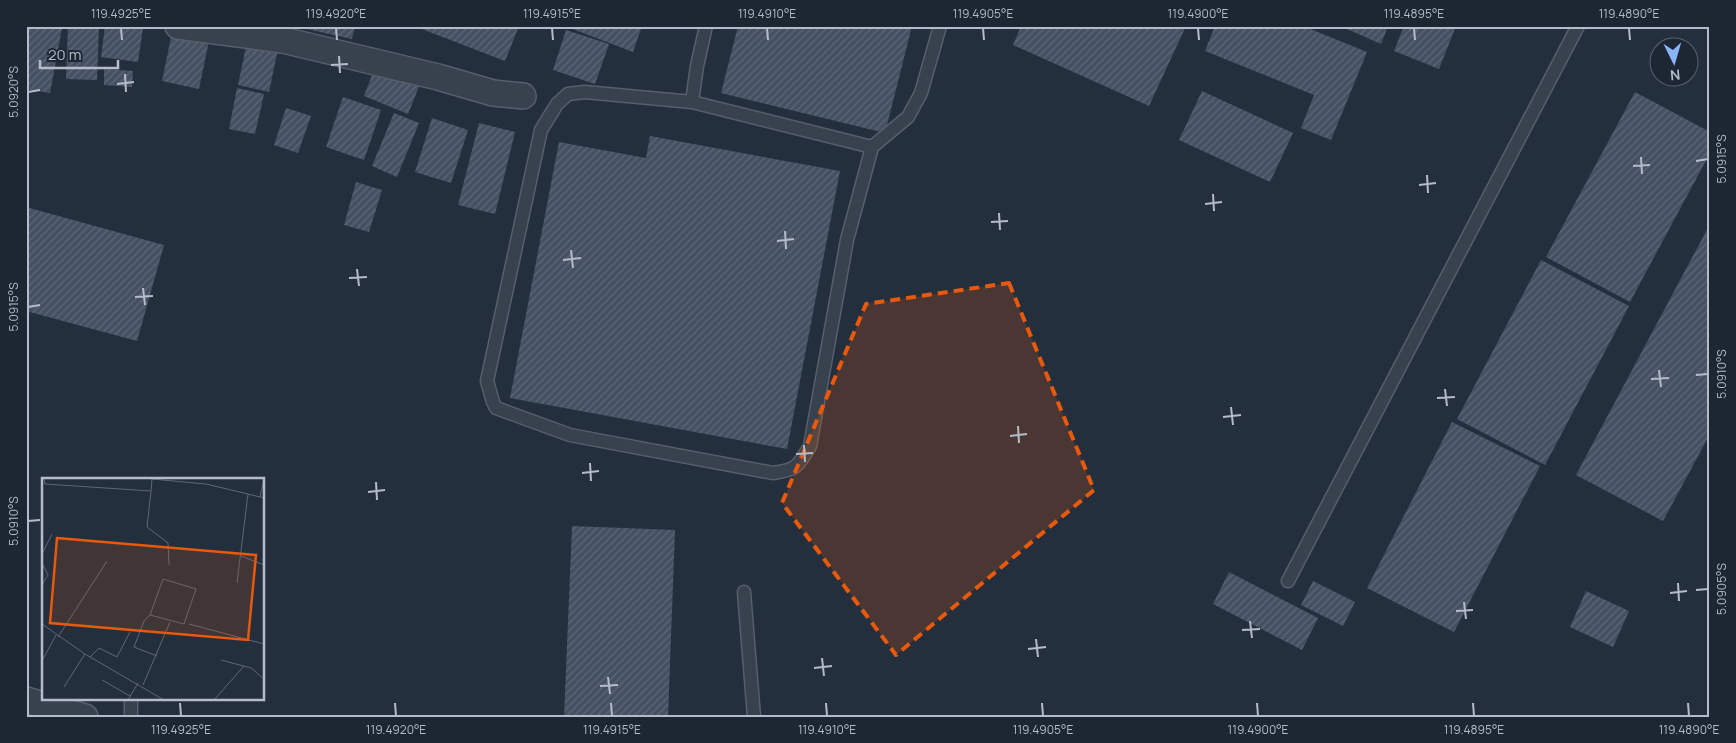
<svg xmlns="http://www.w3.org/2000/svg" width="1736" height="743" font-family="Manrope,sans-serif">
<defs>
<pattern id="building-hatch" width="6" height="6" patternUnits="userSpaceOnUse" patternTransform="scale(1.25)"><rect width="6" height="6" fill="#455162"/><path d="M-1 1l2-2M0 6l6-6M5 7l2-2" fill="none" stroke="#5d6877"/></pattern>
</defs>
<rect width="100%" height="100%" fill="#242f3e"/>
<path fill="url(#building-hatch)" d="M26,26h25l11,2 -12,65 -24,-4z
M68,26h31l-2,54 -31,-1z
M105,26l38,2 -5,34 -37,-5z
M293,26h62l-3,13z
M414,26h105l-14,35z
M565,26h77l-9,26z
M738,26h174l-27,107 -164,-40z
M1021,26h165l-37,80 -136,-61z
M1215,26h88l64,26 -36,88 -30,-12 13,-33 -109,-44z
M1340,26h48l-7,18z
M1404,26h52l-17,43 -45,-18z
M173,28l37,8 -11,53 -37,-8z
M566,30l43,14 -14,40 -42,-14z
M248,37l31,7 -10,48 -31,-7z
M375,67l45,17 -12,30 -44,-18z
M104,69l29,2 -1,16 -28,-2z
M237,88l27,6 -9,40 -26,-5z
M1202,91l91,42 -23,49 -91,-42z
M1635,92l75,40v21l-80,149 -84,-45z
M343,97l38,13 -17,50 -38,-13z
M286,108l25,8 -13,37 -24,-8z
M394,113l25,10 -22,54 -25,-11z
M432,118l36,12 -17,53 -36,-11z
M479,123l36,9 -20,82 -37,-9z
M650,136l190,35 -53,278 -277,-51 49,-256 87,16z
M356,182l26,8 -13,42 -25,-7z
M26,207l138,38 -27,96 -111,-30z
M1710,224v210l-47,87 -87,-46z
M1541,260l88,46 -84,159 -88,-46z
M1452,422l88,44 -86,166 -87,-44z
M572,526l103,4 -7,187h-104z
M1229,572l89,46 -16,32 -89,-46z
M1313,581l42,21 -12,24 -42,-21z
M1586,591l43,20 -16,36 -43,-20z"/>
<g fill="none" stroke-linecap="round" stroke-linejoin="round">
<g stroke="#565f6c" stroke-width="15">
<path id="service" d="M585,92l107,10 180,45 -25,93 -37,206c-12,20 -13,24 -37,27l-203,-38 -74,-27 -3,-6 -6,-21 54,-251 16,-26 11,-10z
M692,102l5,-36 9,-40
M872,147l36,-30 13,-24 19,-67
M1288,581l290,-555
M744,592l10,125
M131,717v-18"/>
</g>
<g stroke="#565f6c" stroke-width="28">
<path id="minor" d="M178,26l105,14 155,37 55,16 30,3
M26,700l59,17"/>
</g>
<use href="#service" stroke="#38414e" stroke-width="12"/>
<use href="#minor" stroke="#38414e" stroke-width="25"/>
</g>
<path fill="#e8590c" fill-opacity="0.2" stroke="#e8590c" stroke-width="4" stroke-dasharray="10 6" stroke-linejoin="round" d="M1009,283l85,207 -198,165 -114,-152 84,-199z"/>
<path fill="none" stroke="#b4bcc9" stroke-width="2" d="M121,28l1,12M336,28l1,12M552,28l1,12M767,28l1,12M983,28l1,12M1198,28l1,12M1414,28l1,12M1629,28l1,12M339,56l1,17M331,65l17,-1M125,74l1,18M117,84l17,-2M28,92l12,-2M1641,157l1,17M1696,161l12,-2M1633,166l17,-1M1427,175l1,18M1419,185l17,-2M1213,194l1,17M1205,204l17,-2M999,213l1,17M991,222l17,-1M785,231l1,18M777,241l17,-2M571,250l2,18M563,260l18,-2M357,269l2,17M349,278l18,-1M143,288l2,17M135,297l18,-1M28,307l12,-2M1659,370l2,17M1696,375l12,-1M1651,379l18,-1M1445,389l2,17M1437,398l18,-1M1231,407l2,18M1223,417l18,-2M1018,426l1,17M1010,436l17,-2M804,445l1,17M796,454l17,-1M590,463l1,18M582,473l17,-2M376,482l1,18M368,492l17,-2M28,521l12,-1M1678,583l1,18M1696,590l12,-1M1670,593l17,-2M1464,602l2,17M1456,611l17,-1M1250,621l2,17M1242,630l18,-1M1036,639l2,18M1028,649l18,-2M822,658l2,18M814,668l18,-2M608,677l2,17M600,686l18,-1M180,703l1,13M395,703l1,13M611,703l1,13M826,703l1,13M1042,703l1,13M1257,703l1,13M1473,703l1,13M1688,703l1,13"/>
<g transform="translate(42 478)">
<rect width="222" height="222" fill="#242f3e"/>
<path fill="none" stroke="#5e6776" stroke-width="1" d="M2,1l1,5 106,7 1,-12M110,1l54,5 42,10 -11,89M109,13l-4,36 21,16 1,22M206,16l16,4M218,19l4,-18M0,76l10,-20M199,78l23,9M0,85l6,12 -6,10M121,101l33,10 -12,35 -34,-9zM108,137l-6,6 -10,26 23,9M0,146l43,30 79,46M147,146l75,20M16,159l49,-76M48,179l9,-9 18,9 13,-25M179,182l30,8 13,11M0,183l14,-26M60,202l28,16M101,207l27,-63M22,209l21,-33M86,222l10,-17M172,222l30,-34"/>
<path fill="#e8590c" fill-opacity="0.15" stroke="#e8590c" stroke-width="2.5" d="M15,60l199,17 -8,85 -198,-17z"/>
<rect width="222" height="222" fill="none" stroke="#b4bcc9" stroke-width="2.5"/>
</g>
<rect width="1736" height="743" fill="none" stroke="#1d2633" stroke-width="55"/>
<g transform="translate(1674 62) rotate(175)"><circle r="24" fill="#1d2633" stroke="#59626f"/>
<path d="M0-4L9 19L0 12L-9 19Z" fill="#8ab4f8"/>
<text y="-8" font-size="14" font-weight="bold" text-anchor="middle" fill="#b4bcc9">N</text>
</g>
<path d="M40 60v8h78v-8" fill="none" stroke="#b4bcc9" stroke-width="2.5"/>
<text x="48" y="60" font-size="15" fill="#b4bcc9" stroke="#1d2633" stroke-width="4" paint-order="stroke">20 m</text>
<rect x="28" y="28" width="1680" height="688" fill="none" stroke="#b4bcc9" stroke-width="2"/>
<g font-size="12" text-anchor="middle" fill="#b4bcc9">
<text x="121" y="18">119.4925°E</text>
<text x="336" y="18">119.4920°E</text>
<text x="552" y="18">119.4915°E</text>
<text x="767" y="18">119.4910°E</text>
<text x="983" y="18">119.4905°E</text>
<text x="1198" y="18">119.4900°E</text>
<text x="1414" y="18">119.4895°E</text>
<text x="1629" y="18">119.4890°E</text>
<text transform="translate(14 92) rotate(-90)" y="4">5.0920°S</text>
<text transform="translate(1722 159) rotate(-90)" y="4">5.0915°S</text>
<text transform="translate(14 307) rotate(-90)" y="4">5.0915°S</text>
<text transform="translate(1722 374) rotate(-90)" y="4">5.0910°S</text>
<text transform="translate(14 521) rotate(-90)" y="4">5.0910°S</text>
<text transform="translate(1722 589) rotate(-90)" y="4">5.0905°S</text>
<text x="181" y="734">119.4925°E</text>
<text x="396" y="734">119.4920°E</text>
<text x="612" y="734">119.4915°E</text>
<text x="827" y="734">119.4910°E</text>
<text x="1043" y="734">119.4905°E</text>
<text x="1258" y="734">119.4900°E</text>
<text x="1474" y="734">119.4895°E</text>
<text x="1689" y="734">119.4890°E</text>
</g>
</svg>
